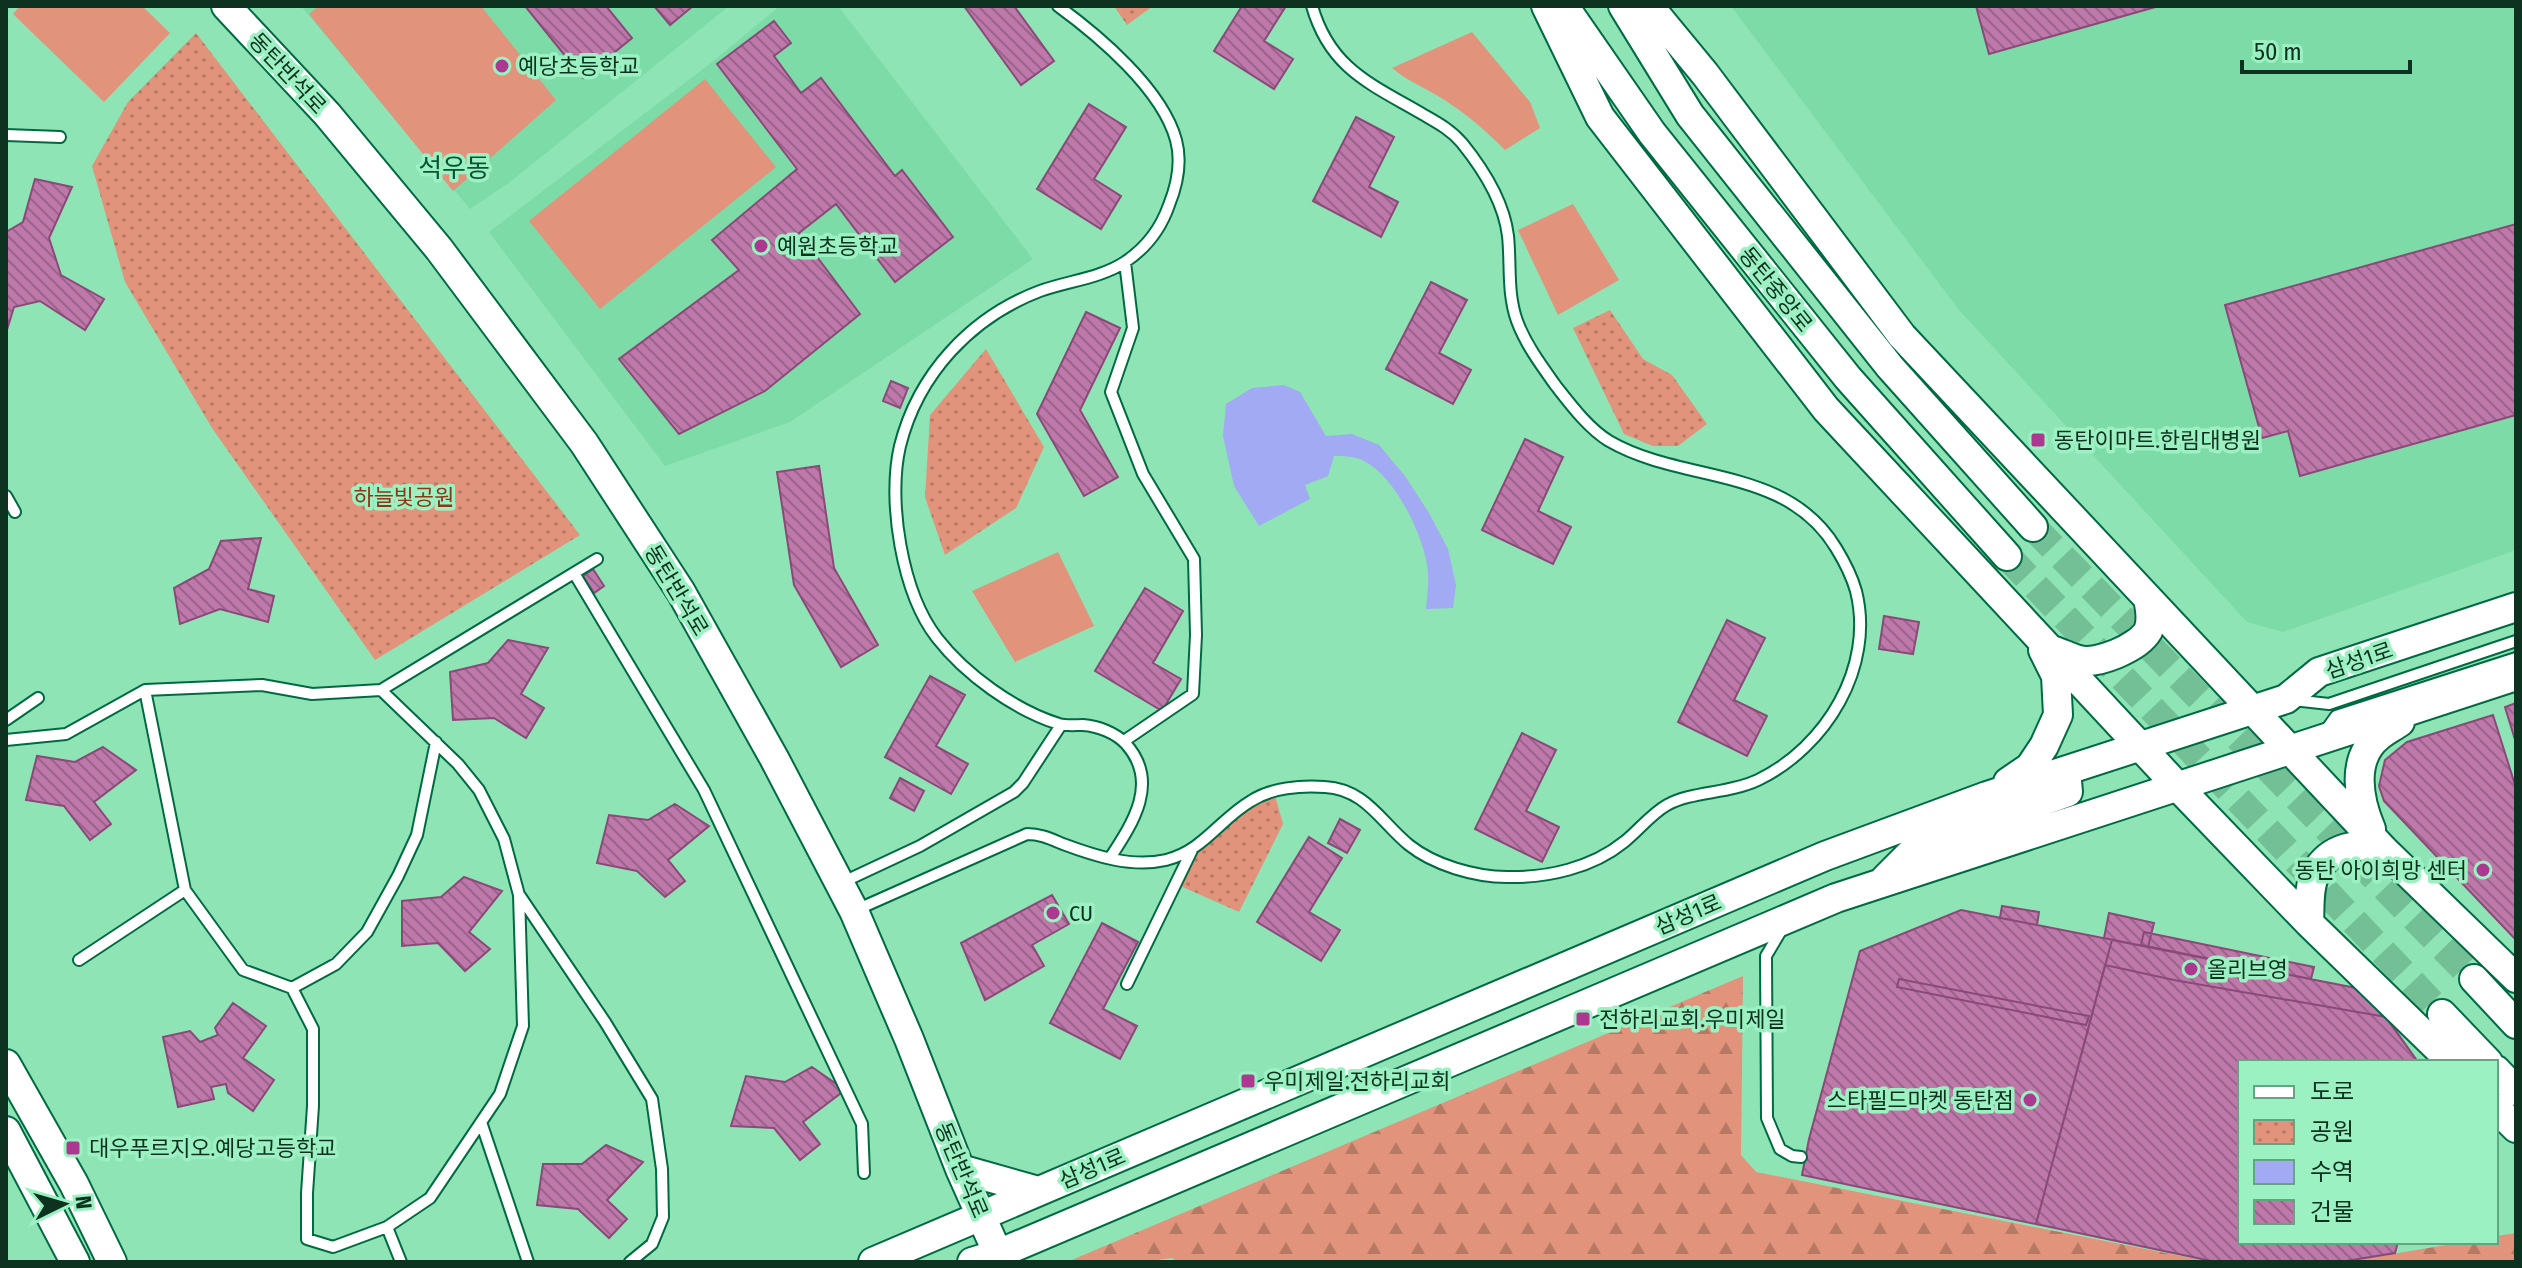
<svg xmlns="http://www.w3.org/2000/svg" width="2522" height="1268" font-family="'Fira Sans Condensed','Noto Sans KR',sans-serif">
<defs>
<pattern id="forest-firs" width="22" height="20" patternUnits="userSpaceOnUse" patternTransform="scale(2)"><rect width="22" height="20" fill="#e1937b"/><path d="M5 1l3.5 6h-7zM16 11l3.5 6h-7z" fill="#b57964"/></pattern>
<pattern id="park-dots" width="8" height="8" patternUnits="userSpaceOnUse" patternTransform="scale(2)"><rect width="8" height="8" fill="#e1937b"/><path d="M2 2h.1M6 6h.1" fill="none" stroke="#b57964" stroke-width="1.8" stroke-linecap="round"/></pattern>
<pattern id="building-back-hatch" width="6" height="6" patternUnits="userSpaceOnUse" patternTransform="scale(2)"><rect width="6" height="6" fill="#be79aa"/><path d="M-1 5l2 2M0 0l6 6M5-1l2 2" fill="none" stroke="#99648a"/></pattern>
</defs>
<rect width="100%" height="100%" fill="#8ee4b4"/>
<path fill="#7ddba7" d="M301,6h428l-219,176 -40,27z
M780,6h58l195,253 -243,163 -125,44 -176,-234 218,-166z
M1731,6h785v544l-233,82 -36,-10 -288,-312z"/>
<path fill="url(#forest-firs)" d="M1743,976l-2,179 15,17 455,90h-1037l-1,-4 -33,4h-73z
M2516,1233v29h-171l119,-20h32v-6z"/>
<path fill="url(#park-dots)" d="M1114,6h39l-26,19z
M196,33l384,502 -205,125 -163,-232 -87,-146 -33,-116 36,-64z
M1610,310l33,49 29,16 35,49 -29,22h-25l-29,-12 -51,-106z
M986,349l58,98 -28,61 -71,47 -20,-58 5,-82z
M1274,792l9,32 -44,88 -63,-28 17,-36 58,-48z"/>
<path fill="#e1937b" d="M20,6h122l28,27 -66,69 -91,-88z
M319,6h162l75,94 -103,91 -144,-177z
M1472,32l58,70 10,26 -35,22c-18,-18 -37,-35 -59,-49 -18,-12 -37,-19 -54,-33z
M705,79l71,88 -176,142 -71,-88z
M1573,204l46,76 -61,35 -40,-85z
M1058,552l36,74 -79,36 -43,-71z"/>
<path fill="#a1aaf3" d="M1284,385l16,7 26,44 26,-2 27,11 26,31 24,37 19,36 8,36 -3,23 -27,1c1,-12 3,-25 2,-37 -3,-34 -32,-95 -64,-111 -10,-5 -19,-5 -30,-5l-6,20 -23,9 5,14 -51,27 -25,-40 -11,-50 3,-32 26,-16z"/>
<path fill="url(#building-back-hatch)" stroke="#8a4978" stroke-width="2" d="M525,6h81l26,32 -49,40z
M654,6h39l-23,19z
M964,6h50l40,55 -33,24z
M1242,6h44l-22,35 29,18 -19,30 -60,-38z
M1976,6h183l-170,48z
M774,21l17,22 -17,13 27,37 20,-15 74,98 7,-6 51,67 -58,45 -59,-78 -37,29 61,81 -95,77 -86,43 -60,-75 120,-89 -27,-30 85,-71 -80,-105z
M1089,104l37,23 -32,52 27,17 -20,33 -64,-40z
M1356,117l38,20 -25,50 29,15 -17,35 -68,-36z
M35,179l37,8 -23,51 12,37 43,24 -19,31 -45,-29 -26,6 -8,26v-101l17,-10z
M2516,224v191l-216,61 -12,-45 -26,7 -37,-133z
M1431,282l36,18 -28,53 32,17 -18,34 -67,-35z
M1086,312l34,16 -40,82 38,67 -34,19 -47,-82z
M891,381l17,7 -8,20 -17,-7z
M1525,439l38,18 -25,54 33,16 -18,37 -71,-34z
M819,466l15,102 44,77 -37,22 -47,-82 -17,-113z
M261,538l-13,51 26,7 -6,26 -48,-13 -40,15 -6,-36 35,-19 12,-28z
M593,569l11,17 -10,7 -11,-17z
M1145,588l38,23 -30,52 28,16 -19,32 -67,-40z
M1884,616l35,6 -6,32 -34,-5z
M1727,620l38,18 -31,62 33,16 -20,40 -69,-34z
M508,640l40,8 -27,46 23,14 -18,30 -32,-20 -41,2 -3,-48 38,-9z
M930,676l35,19 -29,51 32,18 -17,30 -66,-37z
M2516,703v40l-11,-36z
M2493,715l23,73v152l-132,-139 -5,-15 6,-26 22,-18z
M1522,733l34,17 -30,61 33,16 -17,35 -67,-33z
M103,747l33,23 -42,32 17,22 -21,16 -26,-34 -38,-6 11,-44 38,6z
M900,778l24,13 -10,20 -24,-13z
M675,804l34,22 -41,34 17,21 -20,16 -28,-26 -40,-8 12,-48 39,5z
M1340,819l20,11 -13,23 -19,-10z
M1309,837l33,21 -33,54 31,18 -19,31 -64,-39z
M464,877l38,14 -33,41 21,17 -25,22 -27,-28 -36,3v-45l39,-4z
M1052,895l17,29 -37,21 12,21 -59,34 -24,-57z
M2002,906l37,6 -2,13 -37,-7z
M1961,910l405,80 52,72h-178v180h158l-3,11 -55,9h-124l-414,-87 7,-36 51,-188z
M2109,913l45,10 -6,24 -44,-9z
M1102,923l36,19 -35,67 34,17 -17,33 -70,-36z
M2144,932l170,35 -3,12 -170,-34z
M2112,940l254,50 52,72h-178v180h158l-3,11 -55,9h-124l-180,-38z
M2105,965l69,15 212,37 32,45h-178v180h158l-3,11 -55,9h-124l-180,-38z
M1899,979l190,37 -3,9 -189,-38z
M233,1003l33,23 -23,32 31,22 -21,31 -25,-18 -2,-9 -15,3 3,12 -36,8 -15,-70 27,-6 10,11 18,-7 -3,-7z
M812,1067l33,23 -42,32 17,22 -20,16 -26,-32 -43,-2 15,-50 39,6z
M606,1145l37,17 -36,38 20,19 -18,19 -31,-29 -41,-4 6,-41h39z"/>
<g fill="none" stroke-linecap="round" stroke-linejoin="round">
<path stroke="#74c096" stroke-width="28" stroke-dasharray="28 14" stroke-linecap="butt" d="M2033,527l441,452
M2007,556l435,458"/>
<g stroke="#006a42" stroke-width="14">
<path id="lane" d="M1058,6c41,30 104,83 118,134 6,22 1,45 -7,65 -8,23 -23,43 -44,57 -24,16 -57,19 -85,29 -69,26 -122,83 -140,155 -13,55 2,147 37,192 28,36 77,72 122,86 7,2 16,1 24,1 15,1 33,8 43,19 34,38 7,79 -16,114
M6,135l54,2
M6,496l9,16
M574,573l130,217 158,334 2,49
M145,690l117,-5 50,9 69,-4 77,74 21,26 25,49 15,56 4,131 -23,68 -70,104 -43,29
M381,690l216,-131
M2293,700l36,4 187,-63
M6,720l32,-22
M2326,730l10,-14 180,-58
M6,740l60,-6 79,-44 40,200 58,80 49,18 21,41v77l-6,87v46l26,8 54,-20 14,35
M1124,741l69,-47 3,-59 -2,-76 -51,-85 -32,-82 22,-64 -8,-66
M841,883l79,-37 94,-54 9,-9 38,-58
M520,896l85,126 47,77 10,70 1,48 -11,27 -22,18
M856,910l171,-76c14,0 24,5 36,10 32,12 69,24 103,16 37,-9 54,-41 85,-59 20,-13 50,-16 74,-14 40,2 56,35 84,58 25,20 66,32 98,32 40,1 85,-9 117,-35 14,-11 27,-28 43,-37 25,-14 61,-11 91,-25 68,-33 117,-113 98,-189 -4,-14 -12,-30 -20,-43 -50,-83 -153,-64 -227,-107 -21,-13 -38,-36 -53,-55 -15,-21 -30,-41 -39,-65 -10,-28 -6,-56 -9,-85 -4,-34 -25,-67 -46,-93 -11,-13 -24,-20 -38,-28 -53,-31 -94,-46 -112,-109
M1782,929l-16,27 1,162 13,31 12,7 9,1
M79,960l106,-70
M1127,984l65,-134
M292,988l44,-24 31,-32 31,-56 19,-41 19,-93
M481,1122l47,140"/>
</g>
<g stroke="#006a42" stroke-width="32">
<path id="secondary" d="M226,6l101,108 112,135 145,194 97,149 93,166 80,153 55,128 51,130 38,85
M1546,6l54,111 226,292 353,379 130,135 143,139
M1564,6l88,127 196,245 159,178
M1623,6l67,109 200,252 143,160
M1649,6l56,68 197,262 482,514 132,128
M2055,651c8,3 16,7 24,9 18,5 59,-12 69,-29 4,-9 2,-23 0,-32
M2008,782l22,-15 14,-21 14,-31 -2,-39 -13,-26
M2371,829c-12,-28 -21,-70 8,-93 6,-5 14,-9 21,-14
M1885,879l33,-33 150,-54 -1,-11 -14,-6
M2309,923c1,-16 -1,-36 7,-51 13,-24 44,-32 68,-22
M2474,979l42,45
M2442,1014l46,48
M6,1064l68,120 38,78
M2496,1070l20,21
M2496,1108l20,20
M6,1131l69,131
M960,1169l78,22
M873,1262l952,-406 162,-60 299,-97 33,-27 197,-65
M972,1262l26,-8 838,-356 680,-222"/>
</g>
<use href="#lane" stroke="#fff" stroke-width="10"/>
<use href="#secondary" stroke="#fff" stroke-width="28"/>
</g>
<g fill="#ac3891" stroke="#9bf1c1" stroke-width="3">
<circle cx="502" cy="66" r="8"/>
<circle cx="761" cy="246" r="8"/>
<rect x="2030" y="432" width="16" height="16" rx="4"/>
<circle cx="2483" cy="870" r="8"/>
<circle cx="1053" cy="913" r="8"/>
<circle cx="2191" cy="969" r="8"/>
<rect x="1575" y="1011" width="16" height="16" rx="4"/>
<rect x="1240" y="1073" width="16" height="16" rx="4"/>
<circle cx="2030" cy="1100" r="8"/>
<rect x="65" y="1140" width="16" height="16" rx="4"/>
</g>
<g text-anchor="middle" stroke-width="7" stroke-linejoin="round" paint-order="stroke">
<g font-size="22" fill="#0e3220" stroke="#9bf1c1" text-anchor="start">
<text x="518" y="74">예당초등학교</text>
<text x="777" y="254">예원초등학교</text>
<text x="2054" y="448">동탄이마트.한림대병원</text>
<text x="2467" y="878" text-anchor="end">동탄 아이희망 센터</text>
<text x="1069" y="921">CU</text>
<text x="2207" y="977">올리브영</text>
<text x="1599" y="1027">전하리교회.우미제일</text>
<text x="1264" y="1089">우미제일.전하리교회</text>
<text x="2014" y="1108" text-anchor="end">스타필드마켓 동탄점</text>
<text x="89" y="1156">대우푸르지오.예당고등학교</text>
</g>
<g font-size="22" fill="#0e3220" stroke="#9bf1c1">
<text transform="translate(288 73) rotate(47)" y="8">동탄반석로</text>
<text transform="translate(1776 289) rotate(51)" y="8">동탄중앙로</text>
<text transform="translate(677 590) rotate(59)" y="8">동탄반석로</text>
<text transform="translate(2359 660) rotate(-19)" y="8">삼성1로</text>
<text transform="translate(1688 914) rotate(-23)" y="8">삼성1로</text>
<text transform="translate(1092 1168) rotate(-23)" y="8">삼성1로</text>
<text transform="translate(962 1170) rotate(67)" y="8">동탄반석로</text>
</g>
<g font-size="22" fill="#8f3616" stroke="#9bf1c1">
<text x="404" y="505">하늘빛공원</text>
</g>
<g font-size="26" fill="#0a5334" stroke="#9bf1c1">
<text x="454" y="177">석우동</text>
</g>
</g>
<rect width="2522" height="1268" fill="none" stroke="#0e3220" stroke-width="16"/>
<rect x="2238" y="1060" width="260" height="184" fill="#9bf1c1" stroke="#63a581" stroke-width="2"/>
<rect x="2254" y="1086" width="40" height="12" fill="#ffffff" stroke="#63a581" stroke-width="2"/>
<text x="2310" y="1100" font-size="24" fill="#0e3220">도로</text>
<rect x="2254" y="1120" width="40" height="24" fill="url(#park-dots)" stroke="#63a581" stroke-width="2"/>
<text x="2310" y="1140" font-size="24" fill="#0e3220">공원</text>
<rect x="2254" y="1160" width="40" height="24" fill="#a1aaf3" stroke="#63a581" stroke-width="2"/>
<text x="2310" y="1180" font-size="24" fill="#0e3220">수역</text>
<rect x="2254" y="1200" width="40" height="24" fill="url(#building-back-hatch)" stroke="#63a581" stroke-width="2"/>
<text x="2310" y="1220" font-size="24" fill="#0e3220">건물</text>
<g transform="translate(64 1204) rotate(85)" stroke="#9bf1c1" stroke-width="6" paint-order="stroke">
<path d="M0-6L14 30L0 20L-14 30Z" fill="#0e3220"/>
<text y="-12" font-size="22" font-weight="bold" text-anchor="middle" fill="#0e3220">N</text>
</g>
<path d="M2242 60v12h168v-12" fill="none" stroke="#0e3220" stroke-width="4"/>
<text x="2254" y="60" font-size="24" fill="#0e3220" stroke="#9bf1c1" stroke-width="6" paint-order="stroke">50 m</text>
</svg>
